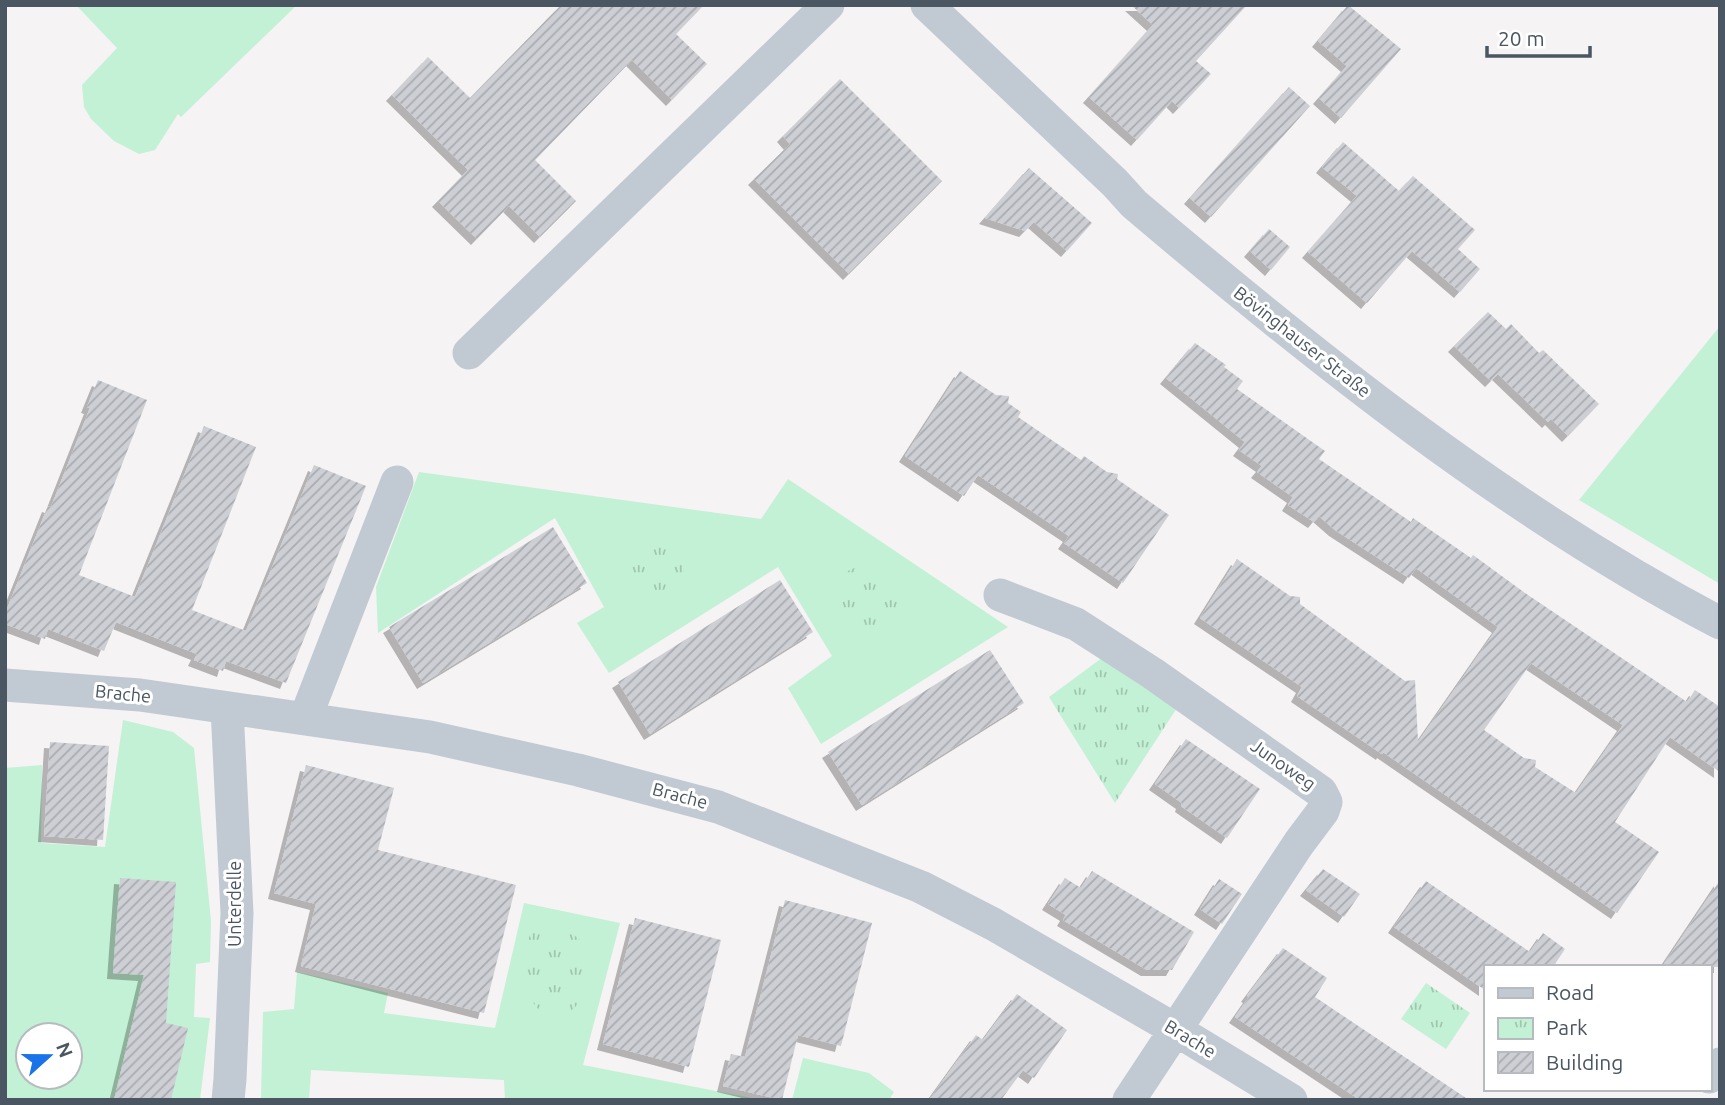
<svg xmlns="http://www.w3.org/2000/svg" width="1725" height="1105" font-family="Ubuntu,sans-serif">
<defs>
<pattern id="park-tufts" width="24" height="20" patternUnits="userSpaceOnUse" patternTransform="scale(1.75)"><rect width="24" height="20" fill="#c3f1d5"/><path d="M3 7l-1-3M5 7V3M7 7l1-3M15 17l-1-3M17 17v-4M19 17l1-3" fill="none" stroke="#a0c6b0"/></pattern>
<pattern id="building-hatch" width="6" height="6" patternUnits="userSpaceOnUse" patternTransform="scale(1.75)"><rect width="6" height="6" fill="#cdcfd5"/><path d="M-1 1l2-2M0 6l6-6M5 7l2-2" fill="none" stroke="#a8abb0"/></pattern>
<filter id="shadow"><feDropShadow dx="-6" dy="6" stdDeviation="0" flood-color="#0004"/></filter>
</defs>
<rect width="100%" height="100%" fill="#f5f3f3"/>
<path fill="#c3f1d5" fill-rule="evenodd" d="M76,5h221l-116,112 -3,-3 -23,36 -16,4 -25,-13 -23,-22 -7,-12 -2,-22 35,-37z
M1720,326v258l-141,-84z
M419,472l342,47 27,-40 220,148 -187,117 -33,-56 44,-32 -54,-89 -169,106 -32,-50 27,-16 -49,-89 -177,115 -2,-46z
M123,720l50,12 21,16 17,173 -1,41 -14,2 -2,53 16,1 -10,82h-195v-332l37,-3 -1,78 64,4zM28,1035h42v42h-42z
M524,903l96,20 -37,142 179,35h-257l-1,-20 -193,-10 -2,30h-48l2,-88 31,-3 3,-37 91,21 -4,20 111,15z
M803,1058l66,15 25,19 -5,8h-97z"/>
<path fill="url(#park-tufts)" d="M652,535l30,19c8,29 -10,34 -32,43 -6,-3 -16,-6 -20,-11 -10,-10 -11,-31 1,-41 5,-4 15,-7 21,-10z
M875,566l29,29 2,11 -6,18 -11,10 -25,7 -28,-17c-6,-20 -7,-45 16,-55 6,-3 16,-2 23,-3z
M1106,655l71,53 -62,95 -66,-106z
M548,927c9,2 18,2 26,8 23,16 16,51 2,71 -4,5 -12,9 -18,13 -14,-3 -19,-8 -27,-19 -18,-28 -12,-35 -1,-65z
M1426,983l44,30 -24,36 -45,-30z"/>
<path fill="url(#building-hatch)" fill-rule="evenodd" filter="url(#shadow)" d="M561,5h143l-28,29 31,30 -35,36 -40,-40 -97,100 41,41 -36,36 -31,-31 -32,33 -39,-38 30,-31 -76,-75 36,-38 42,41z
M1131,5h116l-51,56 15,13 -32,34 -7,-7 -35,39 -48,-43 64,-72z
M1348,5l53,44 -60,69 -22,-20 28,-32 -29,-25z
M840,79l102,102 -93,93 -95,-95 36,-35 -7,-8z
M1289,87l21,19 -99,111 -21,-19z
M1343,142l56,49 14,-15 62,54 -17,19 22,20 -20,23 -48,-41 -45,52 -59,-51 49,-56 -35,-29z
M1029,168l63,55 -25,28 -33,-29 -9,9 -40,-13z
M1269,229l21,18 -19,23 -21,-19z
M1488,312l18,17 5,-5 28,29 4,-3 56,54 -31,32 -17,-17 -3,3 -50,-48 -7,7 -37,-35z
M1195,343l31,22 -2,2 19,14 -6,8 88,62 -6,8 92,63 2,-4 58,40 2,-3 52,38 162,109 8,-12 25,17v65l-50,-35 -55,85 44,30 -42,61 -234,-161 -1,2 -85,-58 5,-9 -102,-69 37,-59 53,37 10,1v7l105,77 10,-1 3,62 80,-115 -82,-59 -7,10 -74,-48 -16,-14 -5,6 -26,-17 5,-8 -36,-25 5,-6 -23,-16 6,-8 -79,-64zM1531,663l92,62 -47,68 -41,-26 1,-7 -12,-2 -40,-28z
M960,371l36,24 13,1 -1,7 13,9 -3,5 63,43 3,-4 23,16 11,2 -1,5 52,36 -46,68 -59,-40 5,-7 -91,-61 -14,21 -59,-40z
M98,380l49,20 -68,175 56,22 69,-171 52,21 -64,163 54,21 68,-166 52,21 -80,197 -60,-22 -3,10 -29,-11 3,-6 -81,-32 -12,29 -56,-22 -3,10 -40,-15v-10l43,-108 3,1 39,-99 -3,-1z
M553,527l34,56 -164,100 -34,-56z
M780,580l33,52 -163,102 -32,-52z
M990,650l34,53 -162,102 -34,-53z
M1186,739l74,50 -33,49 -46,-32 1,-3 -27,-19z
M50,742l59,4 -6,94 -59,-4z
M306,765l88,23 -16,62 138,35 -32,128 -183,-47 15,-62 -42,-11z
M1323,869l37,25 -16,23 -38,-27z
M1092,871l102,61 -22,38h-25l-84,-50 3,-5 -18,-11 17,-26 16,10z
M120,878l56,4 -10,141 22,5 -17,72h-57l30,-125 -31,-2z
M1219,879l23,15 -20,30 -22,-15z
M1720,880v87h-58z
M1426,881l104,71 13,-19 22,16 -12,18h-68v23l-91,-63z
M785,900l87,23 -31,123 -43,-11 -16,65 -59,-14 8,-32 14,3z
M635,918l86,22 -32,127 -86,-23z
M1283,948l44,30 -12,19 154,103h-109l-125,-83 14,-20 -2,-1z
M1017,994l50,36 -33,48 -11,-8 -22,30h-72l47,-65 7,5z"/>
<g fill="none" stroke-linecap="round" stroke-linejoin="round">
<path stroke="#c1cad2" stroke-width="33" d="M927,5l188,178 19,21c183,155 373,307 586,419
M469,353l359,-348
M1000,595l76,29 76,49 169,119 5,10 -3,9 -24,32 -170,257
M5,685l135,10 290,42 148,33 140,37 203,80 72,37 183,106 115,70
M227,708l10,205 -7,166 -2,21
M305,719l92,-237
M1709,1077l11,-13"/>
</g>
<g text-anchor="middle" stroke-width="6" stroke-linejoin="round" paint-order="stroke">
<g font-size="18" fill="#4a5661" stroke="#fff">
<text transform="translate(1302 342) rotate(38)" y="6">Bövinghauser Straße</text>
<text transform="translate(123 694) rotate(6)" y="6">Brache</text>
<text transform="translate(1283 765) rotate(35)" y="6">Junoweg</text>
<text transform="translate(680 796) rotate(15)" y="6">Brache</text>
<text transform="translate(235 904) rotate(-90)" y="6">Unterdelle</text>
<text transform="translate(1190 1039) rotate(31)" y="6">Brache</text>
</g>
</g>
<rect width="1725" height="1105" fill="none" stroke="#4a5661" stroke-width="14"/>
<rect x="1484" y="965" width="228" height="126" fill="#ffffff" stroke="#b7bbc0" stroke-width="2"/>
<rect x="1498" y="988" width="35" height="10" fill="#c1cad2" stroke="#b7bbc0" stroke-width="2"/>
<text x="1546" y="1000" font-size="21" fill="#4a5661">Road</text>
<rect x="1498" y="1018" width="35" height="21" fill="url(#park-tufts)" stroke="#b7bbc0" stroke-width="2"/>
<text x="1546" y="1035" font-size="21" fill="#4a5661">Park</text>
<rect x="1498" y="1052" width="35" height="21" fill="url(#building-hatch)" stroke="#b7bbc0" stroke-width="2"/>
<text x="1546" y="1070" font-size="21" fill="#4a5661">Building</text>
<g transform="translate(49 1056) rotate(69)"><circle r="33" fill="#ffffff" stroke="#b7bbc0" stroke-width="2"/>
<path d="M0-5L12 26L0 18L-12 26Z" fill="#1a73e8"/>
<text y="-10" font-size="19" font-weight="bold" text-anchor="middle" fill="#4a5661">N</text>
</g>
<path d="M1487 46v10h103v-10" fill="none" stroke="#4a5661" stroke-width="3.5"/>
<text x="1498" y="46" font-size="21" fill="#4a5661" stroke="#ffffff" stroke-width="5" paint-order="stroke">20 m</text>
</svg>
